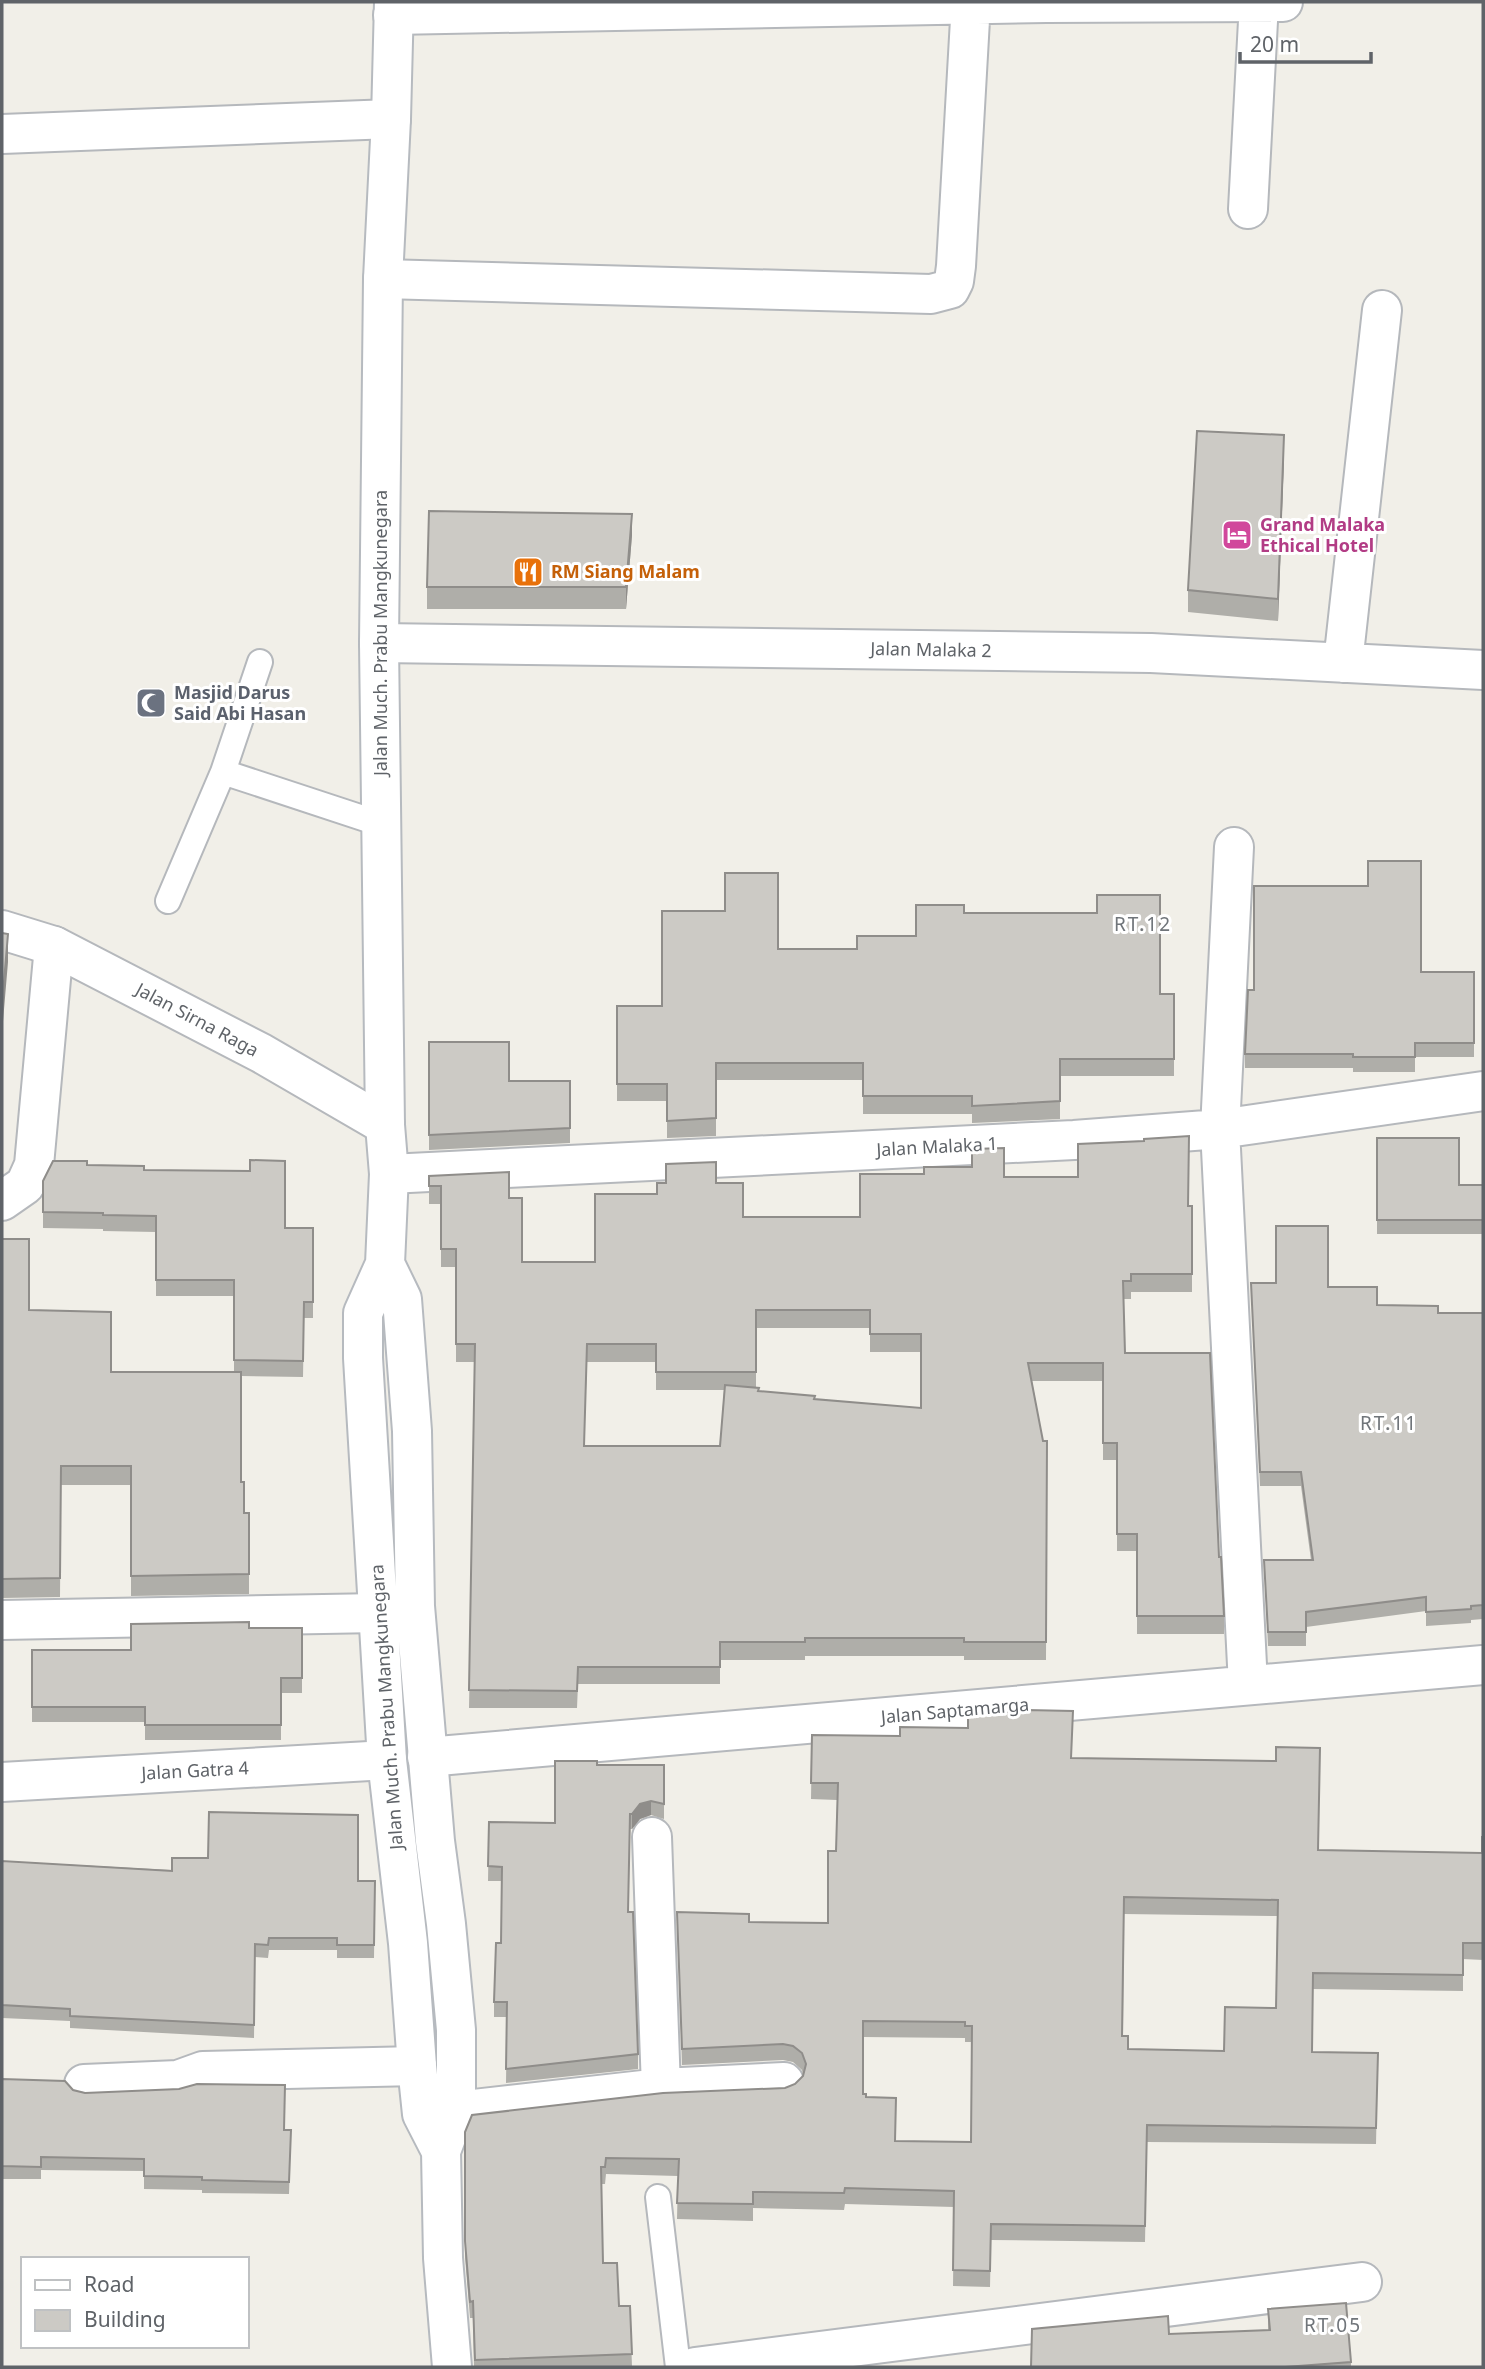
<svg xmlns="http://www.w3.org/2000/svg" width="1485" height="2369" font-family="'Noto Sans',sans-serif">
<rect width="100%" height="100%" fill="#f1efe8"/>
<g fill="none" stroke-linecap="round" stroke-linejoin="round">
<g stroke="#b5b8bc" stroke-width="28">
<path id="service" d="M260,662l-37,110 158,52
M168,901l55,-129
M658,2197l20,170"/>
</g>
<g stroke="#b5b8bc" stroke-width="42">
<path id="minor" d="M393,15l653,-12 237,-1
M2,134l389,-15
M1248,209l11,-207
M383,279l548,15 19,-5 4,-8 2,-15 15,-264
M379,643l772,10 332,17
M1343,663l39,-353
M1234,847l-14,282 28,556
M389,1174l685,-34 146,-11 263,-38
M2,1201l23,-16 9,-20 20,-219
M2,1620l377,-7
M427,1757l1056,-92
M2,1782l385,-22
M652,1837l9,251
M84,2084l94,-4 25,-9 214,-5
M456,2111l205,-23 123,-6
M695,2367l667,-85"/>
</g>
<g stroke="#b5b8bc" stroke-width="42">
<path id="tertiary" d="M2,930l52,16 207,107 124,72"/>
</g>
<g stroke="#b6babf" stroke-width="42">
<path id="secondary" d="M394,2l-3,117 -8,160 -4,364 6,482 4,49 -4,90 -22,49v45l24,402 21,183 9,123 5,48 19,37
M385,1264l17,35 10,132 3,175 20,235 11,83 10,106v81l-15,40 2,107 9,109"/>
</g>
<use href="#service" stroke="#fff" stroke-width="24"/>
<use href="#minor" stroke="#fff" stroke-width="38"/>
<use href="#tertiary" stroke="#fff" stroke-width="38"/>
<use href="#secondary" stroke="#fff" stroke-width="38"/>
</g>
<path fill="#afaea9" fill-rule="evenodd" d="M1284,457l-6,164 -90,-9v-22z
M632,535l-6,74h-199v-22z
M1368,886l53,86h53v85h-59v15h-62v-4h-108v-14l9,-64z
M964,913h133l63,81h14v82h-114v43l-88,4v-9h-109v-34h-147v56l-49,2v-37h-50v-95h45l116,-57h79l59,-13z
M429,1042l80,39h61v62l-141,7z
M1377,1138l82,47h24v49h-106z
M87,1165l57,5 141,58h28v90h-9l-1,59 -62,-1v106l3,31h5v81l-118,2v-111h-70l-1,112 -58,1v-359l27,71 82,62h123v-76h-78v-64l-53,-1v-2l-60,-1v-47z
M429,1176l80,22 13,64h73l62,-68 59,-11 27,34h117l144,-40 188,29v86h-61v7h-8l2,54 94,204 5,59v18h-87v-83h-20v-91h-14v-79h-71l11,60h4l-1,219h-82v-4h-159v4h-85v24h-142l-1,24h-108l6,-346h-19v-95h-15v-63h-12zM756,1328h114v24h51v56l-106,-9 -56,-8 -3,-3zM587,1362h69v28h68l-4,56h-136z
M1251,1283l77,4 49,18 61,8h45v306l-12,1v3l-45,3v-15l-120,16v19h-38l-4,-86h47l-10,-74h-41z
M249,1628h53v65h-21v47h-136v-18h-113v-72h99z
M812,1735l260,23 247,92 163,3 1,-16v123l-20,-1v32l-150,-2 -1,63 66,1 -2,91 -229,-2 -2,100 -154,-2 -1,47 -37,-1 1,-79 -109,-3 -1,6 -91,-2v13l-76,-2 1,-43 -72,-2 -1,10h-4l2,79 16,43h11l2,61h-158l-1,-49h-3l-5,-61v-125l320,-44 10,-4 8,-8 -1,-6 -9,-8 -10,-2 -101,5 -5,-153 72,10 79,1 8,-72 1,-51 -26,-1zM1124,1914l153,2 -1,92 -52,43 -96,-2 -5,-13zM863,2037l102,1v4h7l-1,100 -75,-1 -33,-47z
M597,1765h67v54l-13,-4 -11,4 -8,10h-2l-2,83 10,142v15l-132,14 1,-66h-13v-15l7,-59 1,-62h-14l1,-59 66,1z
M2,1861l373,20 -1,77h-37v-8h-68l-1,8 -13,-1 -1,81 -184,-10v-7l-68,-3z
M2,2079l71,11 211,40h7l-2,64 -87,-1v-3l-58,-1v-18l-103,-1v9h-39z
M1268,2309l83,53v5h-320l138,-33 99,-4z"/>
<path fill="#8f8d8a" d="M1284,435v22l-6,164v-22z
M632,514v21l-6,74v-22z
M8,934v28l-6,71v-28z
M651,1801v14l-11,4 -8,10v-15l8,-10z"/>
<path fill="#cccac5" stroke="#8f8d8a" stroke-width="2" fill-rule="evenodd" d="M1197,431l87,4 -6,164 -90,-9z
M429,511l203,3 -6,73h-199z
M1368,861h53v111h53v71h-59v14h-62v-3h-108l3,-64h6v-104h114z
M725,873h53v76h79v-13h59v-31h48v8h133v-18h63v99h14v65h-114v42l-88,5v-10h-109v-33h-147v55l-49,3v-37h-50v-78h45v-95h63z
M2,933l6,1 -6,71z
M429,1042h80v39h61v47l-141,7z
M1189,1136l-1,70h4v68h-61v7h-8l2,72h85l9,204h2l3,59h-87v-82h-20v-91h-14v-80h-75l15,78h4l-1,201h-82v-4h-159v4h-85v25h-142l-1,24 -108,-1 6,-346h-19v-95h-15v-63h-12v-10l80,-4v26h13v64h73v-68h62v-11h9v-19l50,-2v21h27v34h117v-43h64v-7h48v-18l32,-1v29h74v-33l66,-3v-2zM756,1310h114v24h51v74l-107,-9 1,-3 -57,-5 1,-3 -34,-3 -5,61h-136l3,-102h69v28h100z
M1377,1138h82v47h24v35h-106z
M250,1160l35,1v67h28v74h-9l-1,59 -69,-1v-80h-78v-64l-53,-1v-2l-60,-1v-31l10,-20h34v4l57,1v4l106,1z
M1276,1226h52v61h49v18l61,1v7h45v292l-12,1v3l-45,3v-15l-120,15v20h-38l-4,-72h49l-12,-88h-41l-9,-189h25z
M2,1239h27v71l82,2v60h130v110h3v31h5v61l-118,2v-110h-70l-1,112 -58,1z
M249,1622v6h53v50h-21v47h-136v-18h-113v-57h99v-26z
M1026,1710l47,1 -2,47 205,3v-14l44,1 -2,102 164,3v-16h1v106h-20v32l-150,-2 -1,79 66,1 -2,75 -229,-3 -2,101 -154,-2 -1,47 -37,-1 1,-79 -109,-3 -1,5 -91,-1v12l-76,-1 2,-44 -73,-1 -1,9h-4l2,96h14l2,43h11l2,48 -157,6 -2,-59 -3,1 -5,-61v-109l7,-17 191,-22 122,-5 10,-4 8,-8 3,-12 -4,-11 -9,-7 -10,-2 -101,5 -5,-137 72,2v8l79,1v-72h8l2,-68h-27l1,-48 88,1v-9l68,1v-13zM1124,1897l154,3 -2,108 -51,-1 -1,44 -96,-2v-13h-6zM863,2021l102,1v4h7l-1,116 -76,-1 1,-43 -30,-1v-3h-3z
M555,1761h42v4h67v39l-13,-3 -11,3 -8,10h-2l-2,98h5l5,142 -132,15 1,-67h-13l2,-59h5l1,-76 -14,-1 1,-44 66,1z
M209,1812l149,3v66h17l-1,64h-37v-7h-68l-1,7 -13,-1 -1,81 -184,-9v-7l-68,-4v-144l170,10v-13h36z
M2,2079l63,2 8,9 12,3 94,-4 18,-5 88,1 -1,45h7l-2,52 -87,-2v-3l-58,-1v-17l-103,-2v10l-39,-1z
M1346,2303l5,59 -66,5h-254l1,-38 136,-13 1,18 101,-4 -2,-21z"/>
<defs>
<g id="hotel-square" transform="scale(1.575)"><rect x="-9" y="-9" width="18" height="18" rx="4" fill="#d1479c" stroke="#fff"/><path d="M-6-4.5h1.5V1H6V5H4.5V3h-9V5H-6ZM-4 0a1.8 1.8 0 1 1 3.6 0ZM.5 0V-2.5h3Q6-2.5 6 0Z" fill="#fff"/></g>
<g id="restaurant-square" transform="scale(1.575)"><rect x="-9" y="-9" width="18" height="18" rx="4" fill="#e8710a" stroke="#fff"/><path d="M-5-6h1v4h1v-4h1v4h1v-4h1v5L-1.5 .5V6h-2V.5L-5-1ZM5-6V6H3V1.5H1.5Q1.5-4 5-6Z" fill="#fff"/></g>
<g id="mosque-square" transform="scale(1.575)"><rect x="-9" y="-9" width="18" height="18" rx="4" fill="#6b7280" stroke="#fff"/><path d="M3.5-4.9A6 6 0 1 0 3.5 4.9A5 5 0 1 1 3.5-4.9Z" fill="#fff"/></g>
</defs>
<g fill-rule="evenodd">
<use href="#hotel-square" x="1237" y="535"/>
<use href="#restaurant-square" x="528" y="572"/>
<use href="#mosque-square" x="151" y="703"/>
</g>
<g text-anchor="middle" stroke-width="6" stroke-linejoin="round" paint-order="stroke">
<g font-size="18" font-weight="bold" fill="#b23c85" stroke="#fff" text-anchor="start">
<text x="1260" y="531">Grand Malaka<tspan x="1260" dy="21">Ethical Hotel</tspan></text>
</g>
<g font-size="18" font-weight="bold" fill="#c56008" stroke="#fff" text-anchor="start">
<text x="551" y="578">RM Siang Malam</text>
</g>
<g font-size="18" fill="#5f6368" stroke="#fff">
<text transform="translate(381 633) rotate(-90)" y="6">Jalan Much. Prabu Mangkunegara</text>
<text transform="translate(931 650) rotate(1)" y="6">Jalan Malaka 2</text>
<text transform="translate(197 1020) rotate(28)" y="6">Jalan Sirna Raga</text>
<text transform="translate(937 1147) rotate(-3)" y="6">Jalan Malaka 1</text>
<text transform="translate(387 1707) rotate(-94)" y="6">Jalan Much. Prabu Mangkunegara</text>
<text transform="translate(955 1711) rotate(-5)" y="6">Jalan Saptamarga</text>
<text transform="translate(195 1771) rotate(-3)" y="6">Jalan Gatra 4</text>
</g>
<g font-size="18" font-weight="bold" fill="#5b616d" stroke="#fff" text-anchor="start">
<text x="174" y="699">Masjid Darus<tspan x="174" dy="21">Said Abi Hasan</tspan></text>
</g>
<g font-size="19" letter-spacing="2" fill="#70757a" stroke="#fff">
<text x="1143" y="931">RT.12</text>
<text x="1389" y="1430">RT.11</text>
<text x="1333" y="2332">RT.05</text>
</g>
</g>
<rect width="1485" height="2369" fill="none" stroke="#5f6368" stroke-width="7"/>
<rect x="21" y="2257" width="228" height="91" fill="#ffffff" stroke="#bfc1c3" stroke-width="2"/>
<rect x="35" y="2280" width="35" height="10" fill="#ffffff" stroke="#bfc1c3" stroke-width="2"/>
<text x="84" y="2292" font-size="21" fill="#5f6368">Road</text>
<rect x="35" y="2310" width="35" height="21" fill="#cccac5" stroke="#bfc1c3" stroke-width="2"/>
<text x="84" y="2327" font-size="21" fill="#5f6368">Building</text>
<path d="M1240 52v10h131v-10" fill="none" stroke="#5f6368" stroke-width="3.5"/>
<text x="1250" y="52" font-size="21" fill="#5f6368" stroke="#ffffff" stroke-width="5" paint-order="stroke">20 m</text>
</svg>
